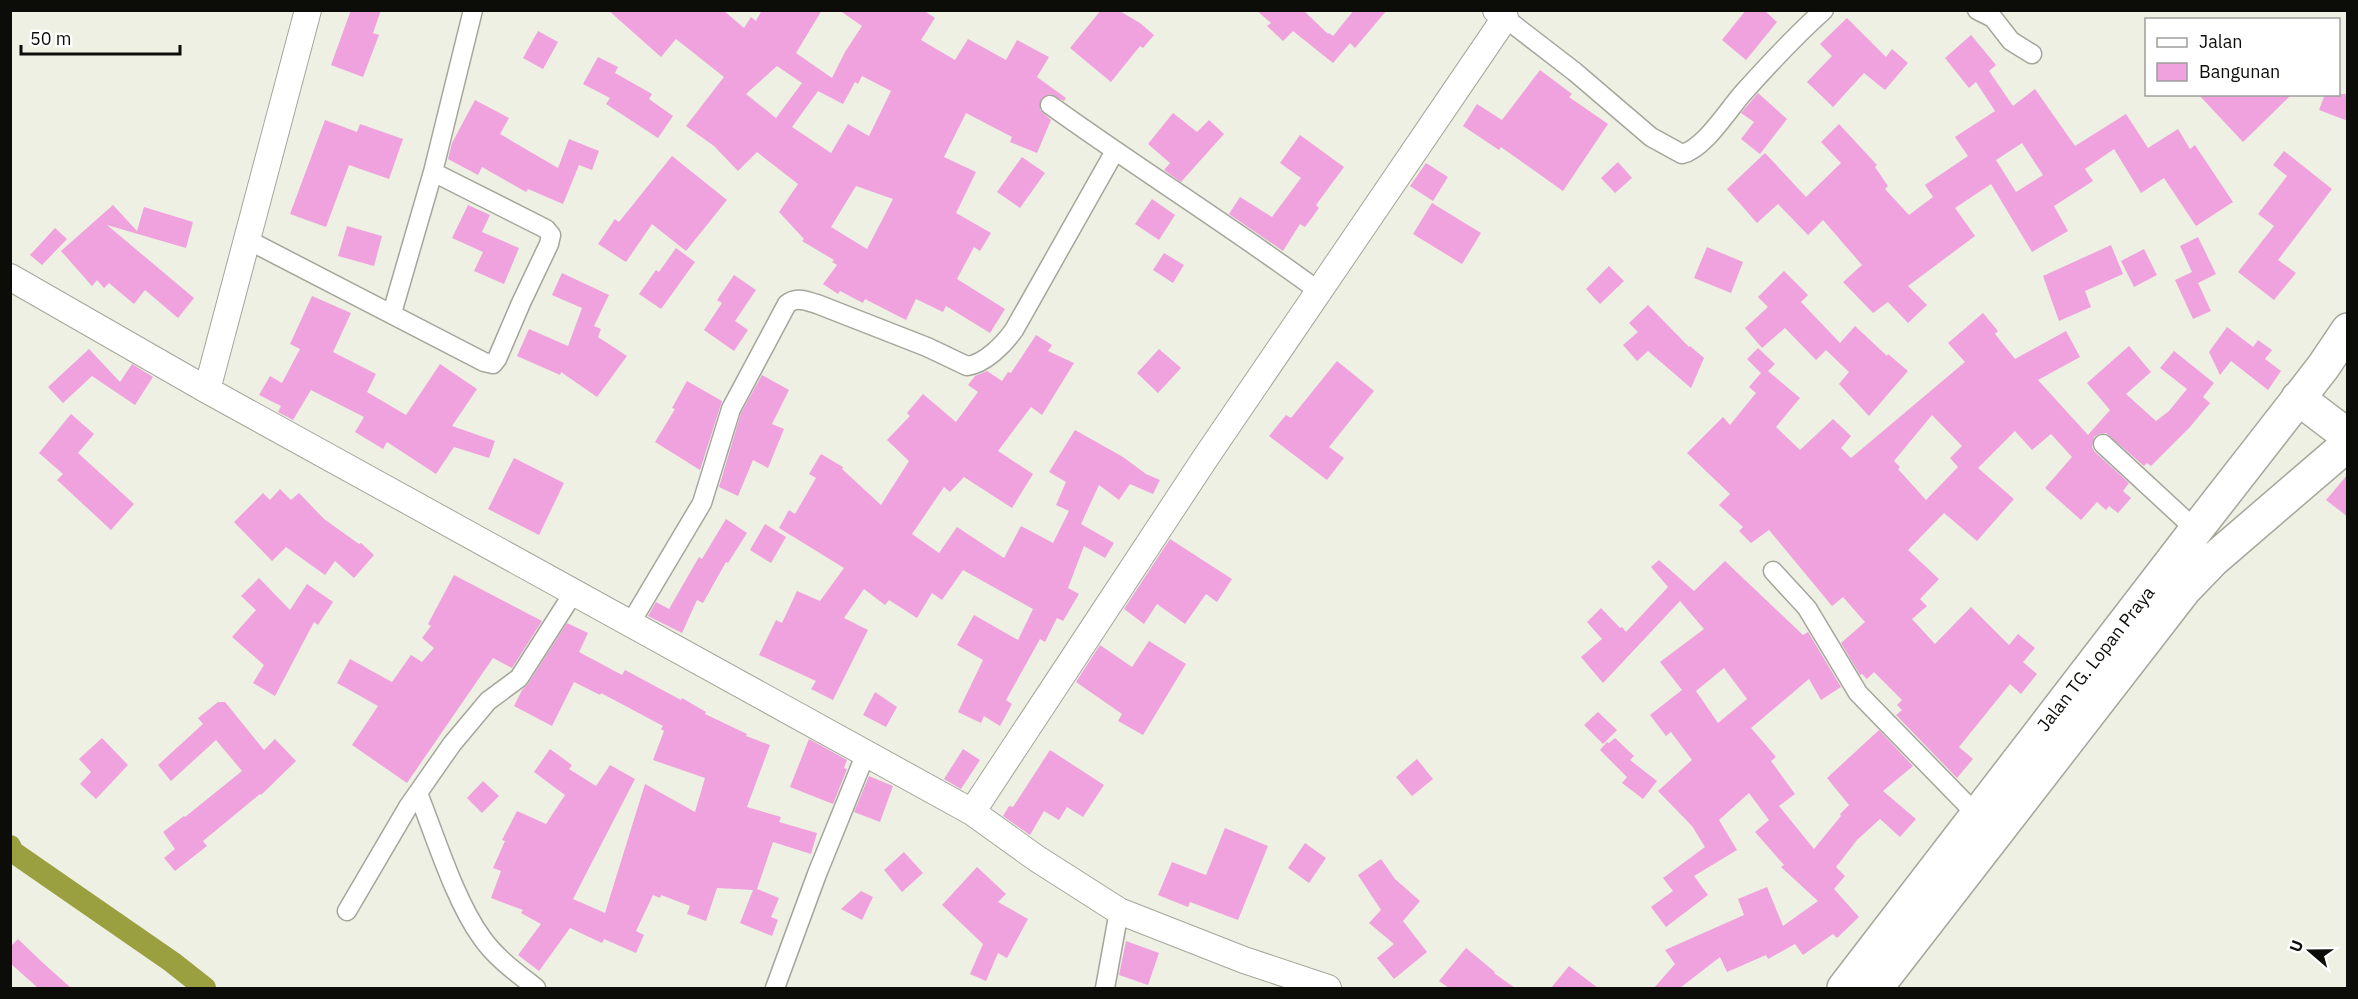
<svg xmlns="http://www.w3.org/2000/svg" width="2358" height="999" font-family="'IBM Plex Sans',sans-serif">
<rect width="100%" height="100%" fill="#eef0e3"/>
<g fill="none" stroke-linecap="round" stroke-linejoin="round">
<path stroke="#9a9f40" stroke-width="22" d="M10,846l3,6 159,110 33,26"/>
</g>
<path fill="#efa2de" fill-rule="evenodd" d="M351,10h30l-8,23 6,2 -16,42 -32,-12z
M608,10h115l21,18 7,-11 5,4 6,-11h60l-26,43 36,25 13,-26 17,-26 -23,-16h84l12,8 -14,22 34,20 13,-21 38,21 11,-20 32,17 -12,20 29,21 -2,3 -14,-7 -9,5 -1,11 11,10 -14,33 -27,-11 2,-5 -46,-24 -22,44 32,15 -20,41 35,20 -11,18 -6,-4 -17,32 48,30 -15,24 -44,-27 -3,6 -27,-13 -10,21 -41,-21 -2,4 -23,-12 -2,3 -15,-10 14,-19 -5,-3 2,-2 -32,-19 2,-2 -25,-27 19,-28 -41,-32 -19,19 -24,-25 -28,-20 38,-49 -48,-38 -15,18zM777,66l25,17 -26,35 -30,-24zM862,76l29,15 -22,45 -21,-12 -17,29 -39,-26 26,-36 25,13 12,-22 3,2zM856,186l37,13 -26,50 -36,-22z
M1101,10h17l22,13 14,12 -11,13 -3,-2 -29,36 -41,-34z
M1256,10h47l25,24 1,-1 4,3 21,-26h33l-32,38 -5,-5 -17,20 -40,-32 -10,10 -16,-15 4,-3z
M1746,10h18l13,12 -31,38 -24,-20z
M1847,18l39,39 6,-8 16,14 -23,27 -21,-17 -31,34 -26,-25 25,-26 -12,-12z
M538,31l20,11 -15,27 -20,-11z
M1971,35l25,30 -7,6 24,35 22,-17 40,57 51,-32 22,34 30,-19 12,20 5,-4 38,57 -37,24 -32,-48 -23,15 -27,-44 -29,20 8,12 -39,25 14,25 -36,21 -41,-68 -36,24 20,28 -67,50 19,19 -19,18 -20,-21 -15,11 -30,-31 19,-17 -39,-45 -15,15 -30,-31 -21,19 -30,-34 38,-36 41,44 35,-34 -20,-21 18,-18 38,41 -2,2 13,19 -3,3 24,26 24,-18 -8,-12 43,-29 -13,-19 40,-26 -19,-29 -7,6 -24,-30zM2022,143l21,32 -27,17 -20,-32z
M598,57l20,10 -3,6 37,21 -3,5 24,17 -15,22 -52,-34 4,-6 -27,-14z
M1540,70l32,24 -3,3 39,27 -45,67 -62,-44 -2,3 -36,-24 14,-22 25,16z
M1758,93l29,26 -27,35 -19,-15 13,-17 -13,-9z
M2198,94h94l-49,48z
M2325,94h23v27l-29,-11z
M475,100l34,18 -9,16 58,34 11,-29 30,12 -7,19 -13,-5 -16,39 -35,-15 -2,3 -44,-25 -4,8 -30,-16 4,-16z
M1173,113l24,19 12,-12 15,14 -43,48 -17,-12 6,-7 -22,-19z
M325,120l32,12 3,-8 43,15 -14,40 -40,-14 -23,62 -36,-13z
M1300,135l44,32 -28,38 3,3 -14,19 -5,-3 -17,27 -54,-37 11,-17 32,20 29,-39 -21,-15z
M2284,151l48,38 -54,71 18,13 -22,27 -36,-28 36,-46 -16,-12 29,-38 -14,-11z
M672,156l55,44 -41,51 -34,-27 -26,38 -28,-18 17,-25 4,3z
M1022,157l23,16 -25,35 -23,-16z
M1618,162l14,16 -17,15 -14,-15z
M1426,163l22,14 -15,24 -23,-15z
M1152,199l23,16 -16,25 -24,-16z
M1432,203l49,30 -19,31 -49,-30z
M113,205l24,26 7,-24 49,15 -7,26 -79,-23 87,73 -16,20 -33,-28 -11,14 -25,-21 -5,5 -7,-8 -5,6 -31,-35z
M468,205l22,10 -8,17 37,16 -15,36 -30,-13 9,-19 -31,-14z
M347,226l35,10 -8,30 -36,-10z
M55,228l12,11 -25,26 -12,-10z
M2198,237l18,37 -18,9 13,28 -18,8 -18,-39 17,-8 -12,-26z
M2111,245l12,29 -38,17 6,16 -32,14 -16,-45z
M1707,247l36,15 -12,31 -37,-15z
M676,248l19,14 -34,47 -22,-15 17,-24 3,2z
M2144,249l13,26 -23,12 -13,-26z
M1164,253l20,12 -11,18 -20,-13z
M1609,266l15,15 -24,23 -14,-15z
M1784,271l24,24 -7,7 39,41 15,-17 32,30 1,-2 20,17 -39,45 -30,-32 10,-12 -23,-22 -10,10 -31,-32 -23,20 -17,-20 23,-21 -10,-10z
M562,273l47,22 -15,31 7,3 -3,8 29,19 -30,41 -36,-25 -1,3 -43,-19 12,-27 39,17 14,-38 -30,-13z
M734,275l22,15 -21,31 13,9 -14,21 -30,-21 18,-27 -5,-3z
M312,296l39,17 -18,39 43,22 -9,18 39,23 34,-51 37,25 -25,37 43,15 -6,17 -35,-11 -18,27 -49,-32 -4,7 -28,-17 9,-15 -53,-27 -18,30 -15,-8 3,-6 -22,-11 11,-19 12,7 18,-34 -10,-5z
M1648,305l41,42 1,-1 14,12 -13,30 -43,-37 -11,10 -14,-16 15,-13 -9,-9z
M1983,313l15,18 -3,3 20,25 51,-28 14,26 -42,23 50,55 22,-25 -23,-27 42,-37 22,26 -25,22 30,27 13,-10 18,-22 -27,-21 14,-17 40,32 -11,14 7,6 -20,24 -39,39 -4,-3 -3,3 -38,-33 -7,1 -5,3 -2,10 3,5 34,31 -6,8 8,7 -13,15 -9,-7 -3,4 -9,-8 -16,18 -36,-32 27,-31 -21,-23 -19,16 -17,-19 -37,37 36,31 -37,42 -33,-28 -36,37 31,29 -19,20 7,7 -15,13 23,25 36,-37 38,38 9,-11 17,14 -12,14 14,12 -16,20 -11,-10 -51,63 14,12 -16,19 -61,-63 6,-5 -5,-5 5,-5 -28,-28 -7,7 -5,-5 -2,1 -19,-32 24,-21 -22,-25 -11,9 -63,-76 -18,13 -12,-12 4,-4 -24,-22 11,-11 -43,-41 36,-36 7,8 26,-32 -7,-6 12,-14 -14,-14 11,-11 17,16 -7,7 32,27 -24,29 24,23 33,-31 18,17 -10,12 10,10 114,-96 -17,-19zM1932,415l30,31 -12,12 8,9 -32,33 -28,-31 2,-2 -6,-6z
M2227,327l26,20 5,-7 14,10 -7,9 16,12 -13,19 -37,-29 -11,14 -11,-23z
M1036,335l16,10 -4,6 26,12 -32,52 -11,-8 -33,44 35,23 -21,34 -48,-31 -14,15 -6,-5 -32,47 27,19 18,-26 47,31 17,-32 32,17 16,-32 -13,-6 10,-23 -17,-10 26,-42 48,27 23,17 14,6 -7,14 -23,-10 -11,16 -20,-15 -18,39 33,19 -9,15 -21,-12 -16,42 11,6 -16,27 -6,-3 -12,24 -5,-3 -34,61 6,4 -12,22 -16,-10 -3,7 -23,-11 25,-52 -26,-15 17,-30 44,25 15,-31 -70,-39 -21,30 -10,-7 -15,25 -28,-18 -4,5 -21,-16 -20,29 24,12 -35,70 -22,-11 5,-8 -57,-26 17,-35 6,3 15,-32 23,10 24,-33 -65,-40 10,-18 6,4 21,-36 -7,-4 12,-20 22,13 -1,2 39,36 28,-44 -22,-21 23,-24 -3,-3 16,-19 33,28 22,-30 -10,-7 7,-9 12,-5 15,10 6,-9 3,1z
M89,349l31,33 12,-18 21,13 -18,28 -43,-29 -29,27 -15,-16z
M1159,349l22,19 -23,25 -21,-20z
M1337,361l37,30 -45,56 15,11 -17,22 -58,-44 17,-21 5,3z
M762,375l27,15 -17,34 12,5 -16,39 -15,-8 -15,36 -19,-9 22,-74z
M687,381l35,20 -22,69 -45,-28 20,-33 -3,-1z
M71,414l23,20 -16,19 56,51 -23,26 -54,-50 6,-6 -24,-21z
M514,458l50,25 -25,52 -51,-26z
M2348,474v43l-22,-17z
M280,489l11,11 8,-7 25,26 35,25 2,-1 13,12 -20,23 -19,-17 -10,14 -39,-28 -14,14 -38,-39 29,-29 7,7z
M726,519l21,14 -19,30 -2,-1 -23,41 -6,-3 -15,33 -34,-17 8,-14 13,7 30,-52 3,2z
M765,524l21,13 -15,26 -21,-13z
M1170,539l62,40 -15,23 -11,-8 -21,30 -28,-20 -13,20 -20,-15z
M1659,560l35,31 31,-30 78,74 5,-3 33,55 -20,13 -12,-21 -58,49 25,29 -5,4 24,33 -16,12 35,43 27,-33 -1,-2 9,-9 -22,-27 52,-48 34,36 -30,25 33,28 -16,18 -20,-18 -23,21 -21,27 9,9 -11,13 25,28 -22,21 -4,-4 -30,21 -8,-11 -27,15 -2,-4 -39,17 -7,-15 -40,31h-26l21,-24 -10,-14 79,-35 -6,-16 29,-12 16,39 35,-25 -37,-34 3,-2 -29,-33 14,-12 -20,-27 -30,27 18,30 -43,26 14,19 -42,32 -15,-20 22,-16 -10,-13 42,-31 -13,-21 -34,-35 34,-31 -21,-28 -5,4 -16,-21 32,-25 -22,-28 44,-33 -24,-28 -77,82 -22,-26 21,-18 -15,-17 14,-14 19,20 2,-1 4,5 42,-45 -17,-20zM1724,668l23,31 -29,24 -22,-32z
M454,575l88,46 -30,47 -19,-10 -86,125 -55,-38 26,-39 -41,-23 13,-24 42,23 19,-27 11,7 12,-14 -12,-10 9,-12 -3,-2z
M259,578l31,32 17,-26 26,18 -15,23 -4,-3 -39,74 -22,-13 11,-18 -32,-28 24,-27 -15,-14z
M567,623l21,10 -9,19 43,23 3,-5 56,30 1,-2 24,14 -1,2 42,20 -1,2 24,9 -23,62 34,10 -2,5 38,11 -6,21 -38,-12 -16,47 22,9 -8,19 7,3 -6,16 -32,-13 13,-33 -36,-2 -11,33 -19,-7 3,-8 -29,-11 -1,3 -7,-3 -17,36 8,4 -8,18 -32,-14 -2,4 -32,-15 -31,43 -21,-16 23,-31 -20,-11 2,-3 -32,-12 10,-27 -8,-3 12,-27 -3,-1 15,-29 29,13 19,-29 -31,-23 16,-23 22,16 -3,4 27,17 14,-21 25,14 -62,120 32,14 40,-129 50,28 10,-34 -52,-18 11,-29 -3,-2 2,-3 -62,-33 -1,2 -26,-13 -22,44 -38,-20 8,-16 6,-6z
M1149,641l37,23 -43,71 -25,-14 4,-7 -46,-32 24,-37 32,22z
M875,692l22,15 -11,20 -23,-12z
M218,702h7l39,48 11,-11 21,22 -35,34 -1,-1 -57,47 4,5 -32,25 -11,-13 11,-9 -12,-17 21,-16 1,1 57,-46 -26,-31 -45,41 -13,-16 45,-41 -5,-6z
M1598,712l19,18 -14,14 -19,-19z
M102,738l26,27 -32,34 -16,-15 11,-12 -12,-13z
M1615,738l19,18 -4,4 27,21 -14,18 -21,-16 5,-6 -27,-27 7,-8 2,1z
M809,739l38,21 -3,8 3,1 -14,35 -43,-17z
M963,749l17,11 -19,29 -17,-10z
M1050,750l54,35 -21,32 -16,-10 -8,13 -15,-9 -14,24 -27,-19 6,-10 4,1z
M1417,759l16,20 -21,17 -16,-19z
M869,776l24,10 -13,36 -26,-10z
M483,781l16,15 -17,17 -15,-15z
M1225,828l43,18 -30,74 -48,-18 -2,5 -30,-12 14,-33 34,13z
M1305,843l21,15 -17,25 -21,-15z
M904,852l19,21 -21,19 -18,-22z
M1381,859l14,20 25,22 -17,20 24,31 -33,27 -17,-21 17,-14 -25,-21 12,-13 -23,-35z
M977,867l29,27 -8,8 30,17 -21,39 -9,-5 -12,28 -16,-7 13,-30 -41,-39z
M861,891l12,6 -11,23 -21,-11z
M18,939l24,23 29,26h-33l-28,-25v-16z
M1126,941l33,12 -11,32 -29,-10z
M1466,948l29,24 -1,1 21,15h-66l-10,-7z
M1569,966l29,22h-47z"/>
<g fill="none" stroke-linecap="round" stroke-linejoin="round">
<g stroke="#a5a69b" stroke-width="21">
<path id="street" d="M1977,10l16,8 18,23 21,13
M1505,18l70,54 76,65 31,17c22,-5 46,-44 61,-61 26,-29 52,-57 81,-83
M1050,105c89,64 182,122 270,187
M248,240l236,122 9,2 4,-5 24,-56 28,-59 2,-9 -5,-6 -113,-57
M392,313l41,-141 40,-162
M2103,444l93,86
M1773,571l34,37 51,85 118,121
M630,624l72,-121 29,-94 56,-105c10,-8 19,-3 30,0l110,43 40,19c18,-2 37,-22 47,-36l101,-179
M418,793c17,43 37,108 64,145 14,20 35,35 54,50
M347,911l61,-104 44,-63 36,-43 31,-23 55,-86
M775,988l42,-114 49,-121
M1105,988l14,-77"/>
</g>
<g stroke="#a5a69b" stroke-width="28">
<path id="secondary" d="M10,277l197,113 765,422 64,46 83,53 125,49 84,28
M207,390l101,-380
M972,812l234,-355 299,-439 -9,-8"/>
</g>
<g stroke="#a5a69b" stroke-width="36">
<path id="highway" d="M2298,398l50,38
M1844,988l352,-458 127,-163 25,-37
M1876,988l309,-399 28,-29 135,-116"/>
</g>
<use href="#street" stroke="#fff" stroke-width="18"/>
<use href="#secondary" stroke="#fff" stroke-width="26"/>
<use href="#highway" stroke="#fff" stroke-width="33"/>
</g>
<g text-anchor="middle" stroke-width="4.5" stroke-linejoin="round" paint-order="stroke">
<g font-size="18" fill="#0c0c08" stroke="#fff">
<text transform="translate(2096 659) rotate(-52)" y="6">Jalan TG. Lopan Praya</text>
</g>
</g>
<rect width="2358" height="999" fill="none" stroke="#0c0c08" stroke-width="24"/>
<rect x="2145" y="18" width="195" height="78" fill="#ffffff" stroke="#9e9e9c" stroke-width="1.5"/>
<rect x="2157" y="38" width="30" height="9" fill="#ffffff" stroke="#9e9e9c" stroke-width="1.5"/>
<text x="2199" y="48" font-size="18" fill="#0c0c08">Jalan</text>
<rect x="2157" y="63" width="30" height="18" fill="#efa2de" stroke="#9e9e9c" stroke-width="1.5"/>
<text x="2199" y="78" font-size="18" fill="#0c0c08">Bangunan</text>
<g transform="translate(2310 951) rotate(290)" stroke="#ffffff" stroke-width="4.5" paint-order="stroke">
<path d="M0-4.5L10 22L0 15L-10 22Z" fill="#0c0c08"/>
<text y="-9" font-size="16" font-weight="bold" text-anchor="middle" fill="#0c0c08">U</text>
</g>
<path d="M21 45v9h159v-9" fill="none" stroke="#0c0c08" stroke-width="3"/>
<text x="30" y="45" font-size="18" fill="#0c0c08" stroke="#ffffff" stroke-width="4.5" paint-order="stroke">50 m</text>
</svg>
